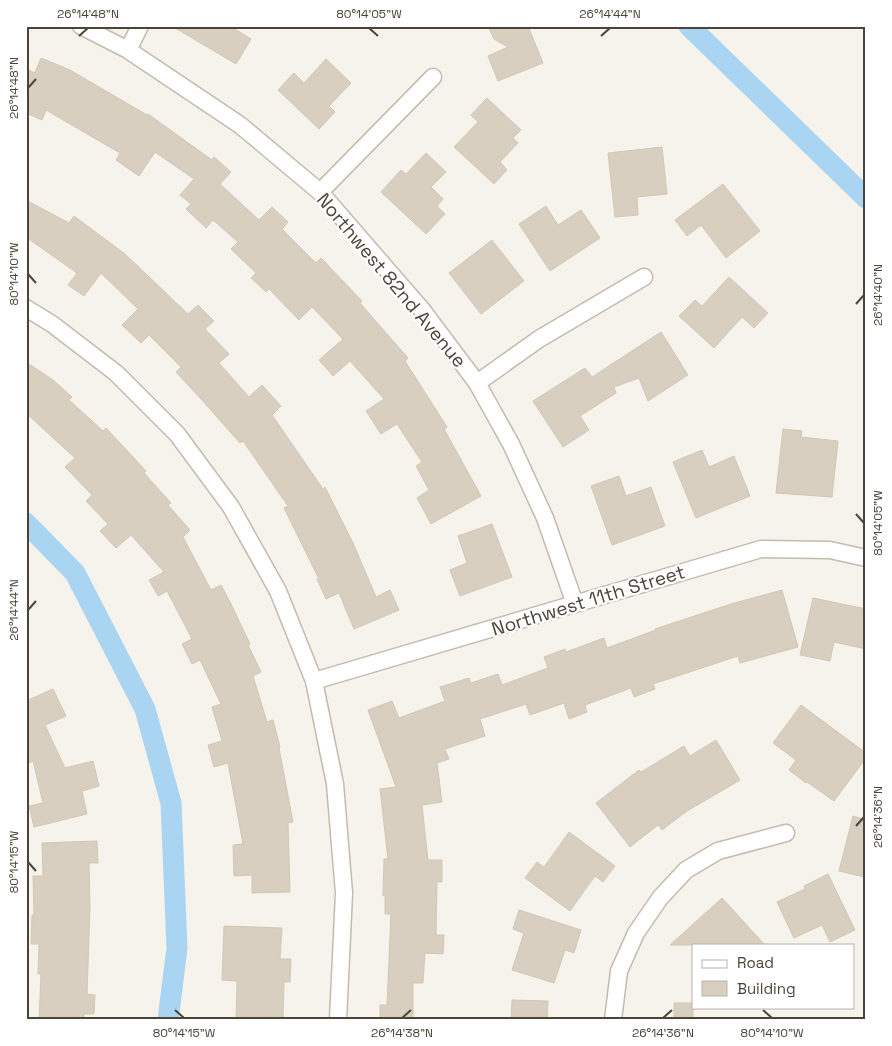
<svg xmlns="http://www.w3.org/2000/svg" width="892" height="1046" font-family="'Space Grotesk',sans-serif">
<rect width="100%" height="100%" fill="#f6f3ec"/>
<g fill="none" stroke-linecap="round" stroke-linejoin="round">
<path stroke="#a9d4f2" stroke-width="21" d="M689,26l177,172
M26,523l49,50 70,136 26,94 6,145 -9,72"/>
</g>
<path fill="#d8cfc1" stroke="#d3c7b4" d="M172,26h58l21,13 -15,25z
M488,26h40l15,37 -45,18 -10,-25 20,-9 -14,-8z
M41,58l29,12 77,45 1,-1 64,46 2,-3 17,15 -11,12 39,36 13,-13 16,15 -6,7 34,34 5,-5 41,43 -2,2 48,55 -3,3 42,66 -3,2 37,67 -50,28 -14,-26 12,-8 -13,-24 6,-4 -25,-38 -16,10 -15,-23 18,-12 -34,-38 -17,15 -14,-16 24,-21 -31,-32 -13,13 -30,-31 -3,3 -15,-14 5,-5 -25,-24 7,-7 -25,-22 -7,8 -20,-19 5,-5 -11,-9 14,-16 -39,-27 -16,24 -23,-16 4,-7 -74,-43 -4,10 -16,-7v-44l9,4z
M326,59l25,24 -22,23 6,6 -16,17 -41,-39 16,-17 10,10z
M487,98l34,32 -8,8 5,5 -18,19 7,8 -13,14 -40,-37 24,-25 -7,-7z
M662,147l5,47 -30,3 1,18 -23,2 -7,-64z
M426,153l20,19 -15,15 12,12 -6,7 8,8 -19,20 -45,-42 20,-22 5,4z
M723,184l37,47 -34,27 -25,-33 -14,11 -12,-16z
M26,200l43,23 5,-7 51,38 63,60 10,-9 16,16 -9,8 24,25 -10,9 30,34 13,-12 19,21 -9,9 51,74 2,-2 28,56 23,54 14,-7 9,20 -45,19 -15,-36 -13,6 -9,-20h2l-35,-71 4,-2 -45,-65 -3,2 -39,-44 -25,-27 5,-5 -32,-32 -8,8 -19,-18 16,-16 -37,-36 -17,23 -16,-11 9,-12 -51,-36z
M546,206l12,19 23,-15 19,28 -50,33 -31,-47z
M492,240l32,41 -43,33 -32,-41z
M729,277l39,36 -14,15 -12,-11 -28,31 -35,-32 16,-16 7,6z
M661,332l27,43 -40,26 -9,-23 -25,9 2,6 -36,23 9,14 -26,17 -30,-46 52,-33 7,9z
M26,362l27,18 19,17 -3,3 34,31 3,-3 40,43 -2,2 27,30 -3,2 22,25 -7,7 28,53 10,-5 10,19 19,40 -2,1 13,27 -8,4 14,46 6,-2 7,27 -1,1 14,74 -5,1 2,69 -38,1v-18l-18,1 -1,-31 10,-1 -15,-81 -14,4 -6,-22 14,-4 -10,-34 9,-3 -21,-44 -8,4 -10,-20 10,-5 -25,-48 -9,5 -9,-16 15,-8 -33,-37 -15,13 -16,-17 8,-7 -22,-23 6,-6 -27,-28 10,-9 -49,-45z
M783,429l19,2 -1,6 37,4 -6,56 -56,-4z
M702,450l7,17 25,-11 16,40 -54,22 -23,-56z
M619,476l7,20 25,-9 14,39 -53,19 -21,-59z
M492,524l20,53 -52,19 -10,-26 17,-7 -9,-27z
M782,590l16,57 -58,16 -2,-7 -85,28 2,5 -21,8 -3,-9 -46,17 2,7 -18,7 -5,-16 -34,12 -4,-11 -46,15 5,17 -40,13 4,10 -12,4 5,39 -20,3 6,55h14v22h-5l-1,53h8l-1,19 -18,-1 -2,30h-10v37h-33v-15h7l4,-91h-6v-19l-2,1 1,-37h4l-8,-70 16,-2 -28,-77 24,-9 7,17 46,-17 -5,-14 29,-9 2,5 27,-9 4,11 46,-17 -4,-11 21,-8 1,3 38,-14 3,10 49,-18 -1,-1 76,-25z
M813,598l53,11v40l-32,-7 -4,19 -30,-6z
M53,689l13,27 -21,9 20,43 28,-7 6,25 -17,5 5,23 -53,13 -5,-21 14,-3 -10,-42 -7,4v-64z
M801,705l65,48v5l-32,43 -27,-19 -1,1 -17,-13 7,-10 -23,-17z
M716,740l24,40 -53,31 -25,19 -4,-5 -28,22 -34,-44 43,-33 2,2 43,-26 6,10z
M853,816l13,4v49l-2,8 -25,-6z
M569,832l46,34 -12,16 -8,-6 -25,35 -45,-33 12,-16 7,5z
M97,841l1,22h-9l1,44 -3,87 8,1 -1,19h-10v6h-45l2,-46h-3l1,-30h-8l1,-29h2l-1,-39h10l-1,-33z
M828,874l27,56 -25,12 -8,-17 -28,13 -17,-36 28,-13 -1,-3z
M722,898l43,47h-95z
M519,910l62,20 -7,23 -9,-3 -11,33 -42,-13 12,-37 -11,-4z
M224,926l58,2 -2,31h11l-1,23h-6l-1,38h-47l1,-39 -15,-1z
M512,1000l36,1 -1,19h-36z
M674,1003h19v17h-19z"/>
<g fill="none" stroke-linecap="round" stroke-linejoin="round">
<g stroke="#c2bbae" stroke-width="19">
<path id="street" d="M81,26l47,24 112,75 80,67 103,119 54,72 34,61 34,74 30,86
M128,50l12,-24
M320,192l113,-115
M26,308l26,16 64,49 61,61 54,73 47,84 36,90 21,103 9,109 -6,127
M477,383l62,-44 105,-62
M314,681l447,-132 69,1 36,8
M613,1020l6,-49 17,-38 24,-35 26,-28 32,-19 68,-18"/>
</g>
<use href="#street" stroke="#fff" stroke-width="16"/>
</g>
<path fill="none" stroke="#4b4439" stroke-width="2" d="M369,28l9,8M79,36l9,-8M601,36l9,-8M28,88l8,-9M28,274l8,9M856,304l8,-9M856,514l8,9M28,610l8,-9M856,826l8,-9M28,862l8,9M175,1010l9,8M763,1010l9,8M402,1018l9,-8M663,1018l9,-8"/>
<g text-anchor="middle" stroke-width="4.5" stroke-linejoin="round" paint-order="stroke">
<g font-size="19" fill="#4b4439" stroke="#fff">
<text transform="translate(392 280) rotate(50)" y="7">Northwest 82nd Avenue</text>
<text transform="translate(588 600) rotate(-17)" y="7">Northwest 11th Street</text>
</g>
</g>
<rect width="892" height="1046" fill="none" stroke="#ffffff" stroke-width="55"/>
<rect x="692" y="944" width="162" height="65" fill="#ffffff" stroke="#b7b4b0"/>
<rect x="702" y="960" width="25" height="8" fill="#ffffff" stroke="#b7b4b0"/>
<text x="737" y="968" font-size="15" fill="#4b4439">Road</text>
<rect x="702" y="981" width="25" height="15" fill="#d8cfc1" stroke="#b7b4b0"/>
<text x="737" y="994" font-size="15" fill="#4b4439">Building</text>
<rect x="28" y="28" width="836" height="990" fill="none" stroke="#4b4439" stroke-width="2"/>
<g font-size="12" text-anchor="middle" fill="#4b4439">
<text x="88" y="18">26°14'48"N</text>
<text x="369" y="18">80°14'05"W</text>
<text x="610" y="18">26°14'44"N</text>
<text transform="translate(14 88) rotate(-90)" y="4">26°14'48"N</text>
<text transform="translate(14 274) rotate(-90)" y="4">80°14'10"W</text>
<text transform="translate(878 295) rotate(-90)" y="4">26°14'40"N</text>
<text transform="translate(878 523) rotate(-90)" y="4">80°14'05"W</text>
<text transform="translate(14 610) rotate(-90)" y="4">26°14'44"N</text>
<text transform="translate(878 817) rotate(-90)" y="4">26°14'36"N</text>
<text transform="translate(14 862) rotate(-90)" y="4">80°14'15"W</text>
<text x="184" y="1037">80°14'15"W</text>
<text x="402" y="1037">26°14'38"N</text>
<text x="663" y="1037">26°14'36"N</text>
<text x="772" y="1037">80°14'10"W</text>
</g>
</svg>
